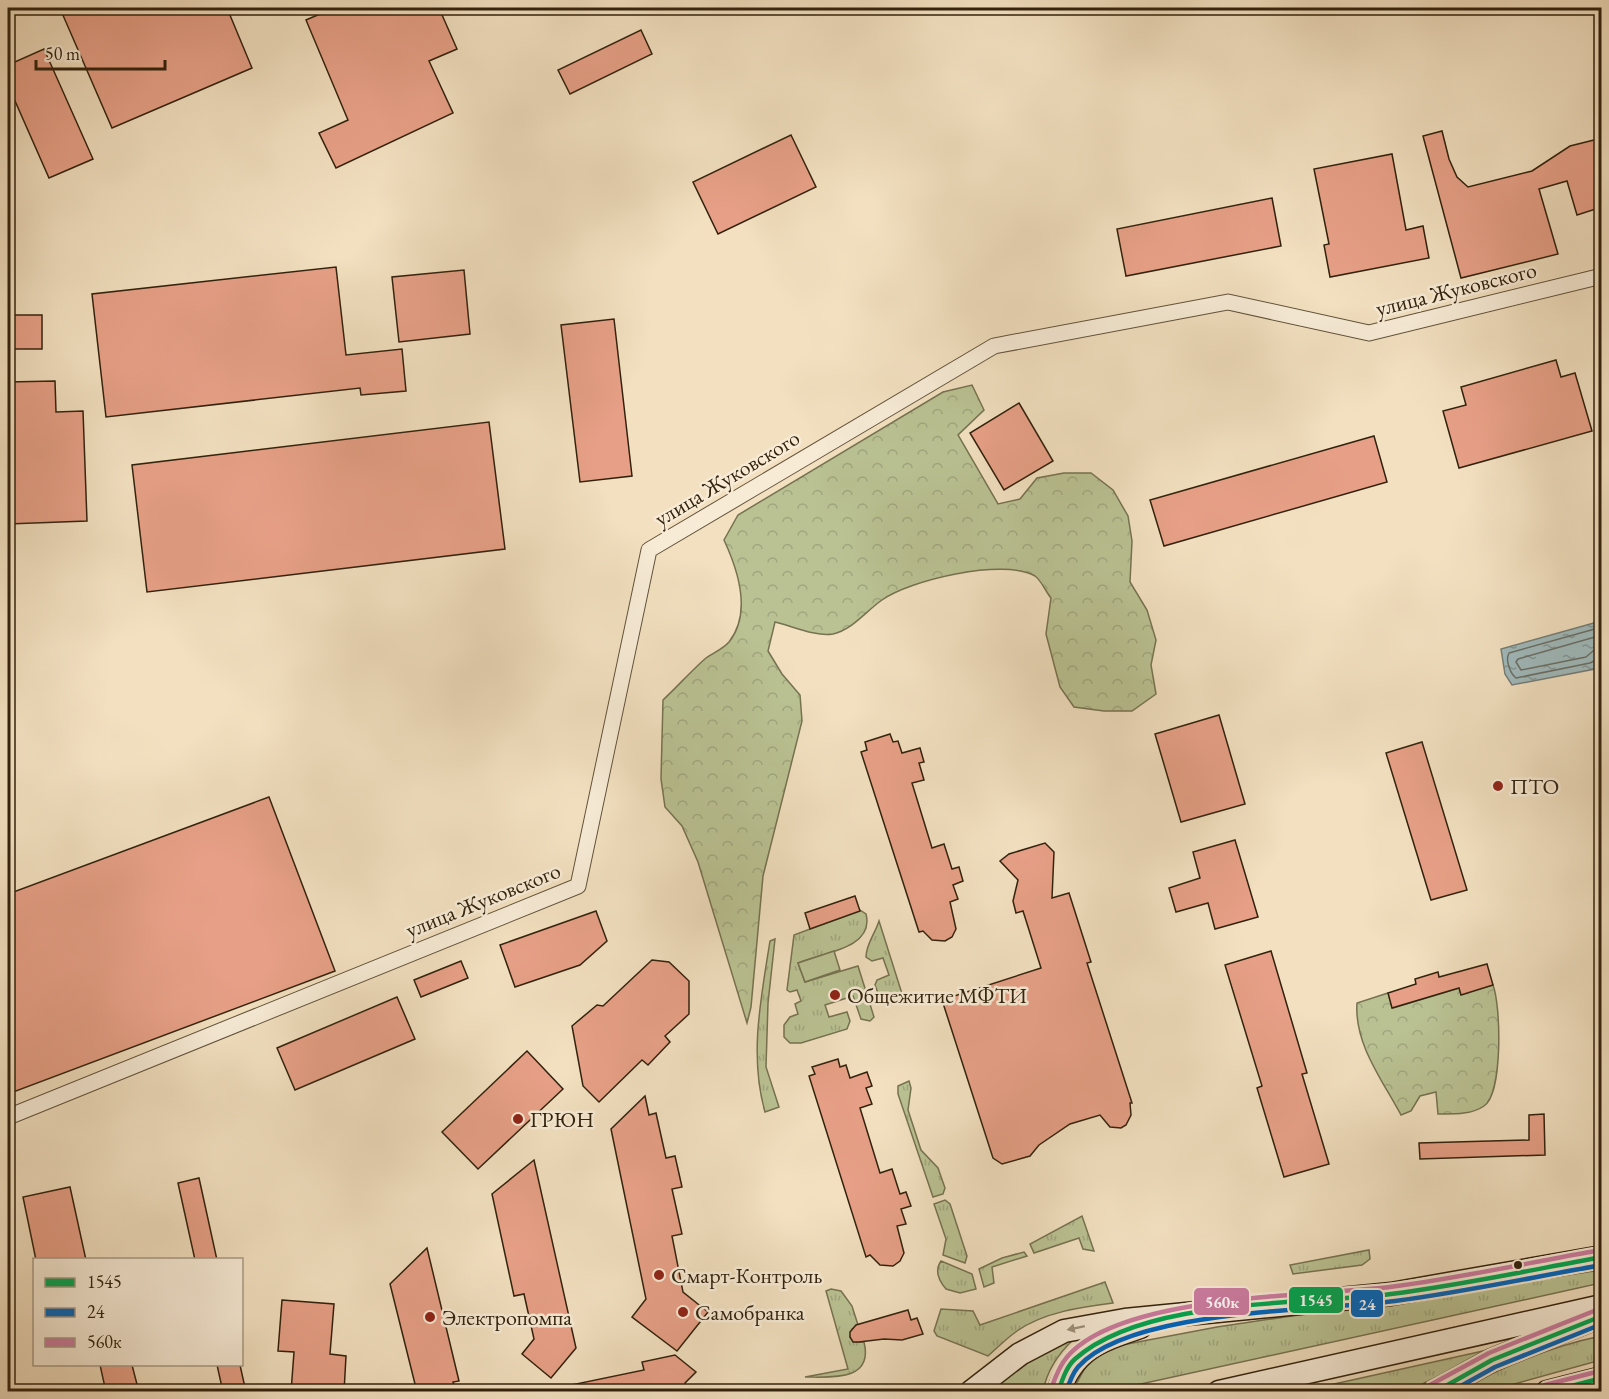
<svg xmlns="http://www.w3.org/2000/svg" width="1609" height="1399" font-family="'EB Garamond',serif">
  <style>
    .grass { fill: url(#grass-tufts); stroke: #767250; stroke-width: 1.5 }
    .forest { fill: url(#forest-crowns); stroke: #767250; stroke-width: 1.5 }
    .garden { fill: #bac293; stroke: #767250; stroke-width: 1.5 }
    .water { fill: url(#water-ripples); stroke: #747d77; stroke-width: 1.5 }
    .lines { fill: none; stroke-linecap: round; stroke-linejoin: round }
    .shore { stroke: #696e65; stroke-width: 1.5 }
    .building { fill: #e7a087; stroke: #32220d; stroke-width: 1.5 }
    .minor-casing { stroke: #62523a; stroke-width: 17 }
    .secondary-casing { stroke: #32220d; stroke-width: 25 }
    .minor { stroke: #f7ebd6; stroke-width: 15 }
    .secondary { stroke: #f7ebd6; stroke-width: 22 }
    .bus-1-casing { stroke: #f7ebd6; stroke-width: 9 }
    .bus-2-casing { stroke: #f7ebd6; stroke-width: 9 }
    .bus-3-casing { stroke: #f7ebd6; stroke-width: 9 }
    .bus-1 { stroke: #00a651; stroke-width: 4.5 }
    .bus-2 { stroke: #0065bd; stroke-width: 4.5 }
    .bus-3 { stroke: #cc7ca1; stroke-width: 4.5 }
    .oneway { fill: #9e917c }
    .poi-dot { fill: #8f2418; stroke: #f7ebd6; stroke-width: 2 }
    .bus-dot { fill: #32220d; stroke: #f7ebd6; stroke-width: 2 }
    .labels { text-anchor: middle; dominant-baseline: central; stroke-width: 5; stroke-linejoin: round; paint-order: stroke }
    .street-label { font-size: 22px; fill: #32220d; stroke: #f7ebd6 }
    .poi-label { font-size: 22px; fill: #32220d; stroke: #f7ebd6; text-anchor: start }
    .line-badge { stroke: #f7ebd6; stroke-width: 2 }
    .badge-label { font-size: 16px; text-anchor: middle; font-weight: bold; fill: #fff }
  </style>
  <defs>
    <pattern id="grass-tufts" width="24" height="20" patternUnits="userSpaceOnUse" patternTransform="scale(1.5)"><rect width="24" height="20" fill="#bac293"/><path d="M3 7l-1-3M5 7V3M7 7l1-3M15 17l-1-3M17 17v-4M19 17l1-3" fill="none" stroke="#a0a67e"/></pattern>
    <pattern id="forest-crowns" width="20" height="18" patternUnits="userSpaceOnUse" patternTransform="scale(1.5)"><rect width="20" height="18" fill="#bac293"/><path d="M2 6a3 3 0 1 1 6 0M12 15a3 3 0 1 1 6 0" fill="none" stroke="#a0a67e"/></pattern>
    <pattern id="water-ripples" width="26" height="14" patternUnits="userSpaceOnUse" patternTransform="scale(1.5)"><rect width="26" height="14" fill="#a0babd"/><path d="M2 4q2-2 4 0t4 0M15 11q2-2 4 0t4 0" fill="none" stroke="#839798"/></pattern>
  </defs>
  <rect width="100%" height="100%" fill="#f2e0c0"/>
  <filter id="stains"><feTurbulence type="fractalNoise" baseFrequency=".00333" numOctaves="4"/><feColorMatrix values="0 0 0 0 .2 0 0 0 0 .09 0 0 0 0 .02 0 0 0 .5 -.17"/></filter>
  <radialGradient id="worn" r=".72"><stop offset=".6" stop-color="#630" stop-opacity="0"/><stop offset="1" stop-color="#630" stop-opacity=".3"/></radialGradient>
  <!-- grass -->
  <g class="grass">
    <path d="M860 910 866 914C875 949 821 953 798 963L805 982 858 966 874 1017 870 1021 861 1019 853 996 825 1005 829 1017 847 1012 850 1021 847 1029 801 1043H790L784 1037V1025L790 1017 798 1014 795 1004 801 1001 797 990 790 992 787 990 794 935Z"/>
    <path d="M879 921 904 1000 888 1005 881 1001 875 985 877 980 889 975 883 958 872 961 866 957C866 944 875 934 879 921Z"/>
    <path d="M775 939 768 1003 766 1067 779 1107 765 1112C749 1056 761 998 770 941Z"/>
    <path d="M909 1081 911 1088 908 1110 921 1150 938 1168 945 1188 943 1194 933 1197 898 1094V1086Z"/>
    <path d="M945 1200 950 1204 967 1256 965 1263 943 1255 946 1239 934 1204Z"/>
    <path d="M1082 1216 1094 1251 1083 1249 1079 1238 1034 1253 1030 1244Z"/>
    <path d="M1369 1250 1370 1259 1362 1265 1293 1274 1290 1265Z"/>
    <path d="M1024 1252 1027 1256 992 1267 994 1283 984 1287 979 1269 1002 1258Z"/>
    <path d="M941 1261 972 1274 976 1289 960 1293 946 1289C939 1281 934 1271 941 1261Z"/>
    <path d="M1601 1270V1283L1109 1391 1072 1392 1087 1364 1103 1353 1122 1345 1217 1327Z"/>
    <path d="M1105 1282 1113 1303C1082 1307 1044 1312 1017 1331 1007 1338 997 1348 988 1356L937 1336 934 1331 941 1309 973 1311 980 1325Z"/>
    <path d="M831 1289 841 1291 852 1306 858 1325 852 1329 850 1337 854 1342H864C874 1382 830 1377 805 1377L848 1369 826 1291Z"/>
    <path d="M1601 1336V1360L1489 1391 1455 1392C1503 1367 1548 1347 1601 1336Z"/>
    <path d="M1073 1340C1058 1354 1047 1371 1043 1391L986 1392 1045 1347Z"/>
    <path d="M1483 1351 1482 1355 1408 1391 1298 1392Z"/>
  </g>
  <!-- forest -->
  <g class="forest">
    <path d="M972 385 984 410 958 435 998 504 1020 499 1037 478 1064 473H1091L1113 490 1128 516 1132 541 1130 582 1147 610 1156 640 1151 665 1156 694 1132 711H1104L1074 707 1060 687 1046 634 1051 598C1046 592 1041 580 1035 576 1003 558 910 580 882 600 866 611 852 630 833 634 816 637 792 626 775 622L768 651 782 674 800 695 802 721 763 876 751 1007 747 1023 698 862 682 826 665 807 661 779 663 700C678 686 691 671 706 658 713 653 723 649 729 642 752 613 738 570 724 540L738 515 943 392Z"/>
    <path d="M1493 985C1501 1006 1503 1093 1484 1106 1471 1115 1453 1114 1438 1114L1436 1092 1420 1096 1411 1111 1401 1115C1383 1081 1354 1044 1357 1003L1388 993 1393 1008 1459 988 1461 994Z"/>
  </g>
  <!-- garden -->
  <path class="garden" d="M834 951 840 970 805 982 798 963Z"/>
  <!-- water -->
  <path class="water" d="M1601 621V660L1595 669 1512 685 1505 674 1501 649Z"/>
  <g class="lines">
    <!-- shore -->
    <g class="shore">
      <path d="M1602 627 1509 653C1505 660 1510 673 1516 678L1590 663 1602 657"/>
      <path d="M1602 635 1518 659 1516 662 1521 670 1586 657 1593 651 1602 649"/>
    </g>
  </g>
  <!-- building -->
  <g class="building">
    <path d="M74 8H227L252 68 112 128 62 13Z"/>
    <path d="M334 8H439L457 49 429 61 453 113 336 168 319 133 348 120 306 20Z"/>
    <path d="M641 30 652 54 570 94 558 70Z"/>
    <path d="M44 49 93 159 49 178 8 85V65Z"/>
    <path d="M1442 131 1449 159 1457 177 1468 187 1532 171 1570 146 1602 138V207L1577 215 1567 181 1539 189 1558 254 1461 278 1423 136Z"/>
    <path d="M791 135 816 187 718 234 693 182Z"/>
    <path d="M1392 154 1406 230 1423 226 1429 258 1330 277 1324 245 1329 244 1314 169Z"/>
    <path d="M1272 198 1281 246 1126 276 1117 229Z"/>
    <path d="M336 267 346 355 402 349 406 391 361 395 360 388 106 417 92 294Z"/>
    <path d="M464 270 470 334 399 342 392 277Z"/>
    <rect x="8" y="315" width="34" height="34"/>
    <path d="M614 319 632 476 580 482 561 325Z"/>
    <path d="M1556 360 1561 377 1575 373 1592 431 1459 468 1443 411 1466 405 1461 387Z"/>
    <path d="M55 381 56 412 83 411 87 521 8 524V382Z"/>
    <path d="M1019 403 1053 461 1004 490 970 433Z"/>
    <path d="M489 422 505 549 147 592 132 465Z"/>
    <path d="M1374 436 1387 482 1164 546 1150 500Z"/>
    <path d="M1219 715 1245 804 1181 822 1155 734Z"/>
    <path d="M890 734 893 742 898 741 902 753 920 748 924 762 919 763 924 780 912 783 932 848 944 844 952 869 959 867 963 881 953 885 958 899 950 902 956 929 952 937 945 941 932 940 923 931 919 932 861 752 867 750 865 742Z"/>
    <path d="M1422 742 1467 890 1431 900 1386 753Z"/>
    <path d="M269 797 335 971 8 1094V894Z"/>
    <path d="M1235 840 1258 917 1215 929 1208 903 1176 912 1169 888 1200 878 1193 852Z"/>
    <path d="M1045 843 1054 852 1052 898 1069 893 1091 962 1087 963 1132 1103H1130L1131 1115 1126 1125 1121 1128 1110 1127 1100 1115 1070 1124 1039 1145 1030 1156 1002 1164 993 1158 942 1000 1041 968 1023 911 1016 913 1013 901 1018 880 1000 861 1009 854Z"/>
    <path d="M855 896 860 911 810 929 805 913Z"/>
    <path d="M596 911 607 941 580 965 515 987 500 945Z"/>
    <path d="M1271 951 1307 1073 1302 1074 1329 1164 1284 1177 1257 1088 1262 1086 1225 965Z"/>
    <path d="M652 960 669 962 689 981V1014L665 1036 670 1042 648 1065 642 1060 599 1102 583 1086 572 1026 597 1005 603 1006Z"/>
    <path d="M461 961 468 978 421 997 414 980Z"/>
    <path d="M1487 964 1493 985 1461 995 1459 988 1392 1008 1388 993 1416 984 1415 979 1438 972 1439 977Z"/>
    <path d="M397 997 415 1039 295 1090 277 1048Z"/>
    <path d="M527 1051 563 1089 478 1169 442 1132Z"/>
    <path d="M838 1059 840 1067 846 1065 850 1078 867 1072 872 1086 866 1088 872 1104 860 1108 880 1173 892 1169 900 1194 906 1192 911 1206 901 1209 906 1224 897 1226 904 1253 900 1261 893 1266 880 1265 870 1255 866 1257 809 1076 815 1074 812 1067Z"/>
    <path d="M645 1096 649 1115 656 1113 666 1158 675 1156 682 1187 672 1189 682 1234 672 1236 683 1292 708 1312 677 1351 632 1317 646 1299 611 1129Z"/>
    <path d="M1544 1114 1545 1155 1420 1159 1419 1143 1529 1140V1115Z"/>
    <path d="M534 1160 576 1348 551 1378 522 1354 534 1339 524 1294 514 1296 492 1194Z"/>
    <path d="M199 1178 217 1260H195L178 1183Z"/>
    <path d="M70 1187 86 1260H36L23 1197Z"/>
    <path d="M427 1248 459 1381 453 1382 456 1392H417L390 1284Z"/>
    <path d="M282 1300 334 1304 330 1354 346 1356 344 1392H291L294 1352 278 1351Z"/>
    <path d="M908 1310 911 1320 917 1318 923 1334 902 1340 884 1339 859 1342H853L850 1337V1332L856 1325Z"/>
    <path d="M675 1355 696 1372 685 1383 687 1392H571V1385L644 1370 642 1362Z"/>
    <path d="M100 1365H132L139 1392H106Z"/>
    <path d="M217 1365H240L246 1392H223Z"/>
  </g>
  <g class="lines">
    <defs>
      <path id="minor" d="M8 1117 578 886 649 550 994 346 1228 302 1369 333 1602 276"/>
      <g id="secondary">
        <path d="M971 1392 1020 1354 1064 1331 1125 1320 1391 1294 1602 1257"/>
        <path d="M1058 1392C1075 1348 1099 1341 1140 1327"/>
        <path d="M1219 1392 1602 1306"/>
        <path d="M1434 1392 1492 1360 1596 1318"/>
        <path d="M1547 1392 1602 1378"/>
      </g>
    </defs>
    <!-- minor casing -->
    <use href="#minor" class="minor-casing"/>
    <!-- secondary casing -->
    <use href="#secondary" class="secondary-casing"/>
    <!-- minor -->
    <use href="#minor" class="minor"/>
    <!-- secondary -->
    <use href="#secondary" class="secondary"/>
    <defs>
      <g id="bus-1">
        <path d="M1058 1392C1062 1381 1066 1367 1075 1359 1144 1298 1302 1305 1391 1294 1462 1285 1531 1270 1602 1257"/>
        <path d="M1435 1392 1492 1360 1602 1316"/>
        <path d="M1549 1392 1602 1378"/>
      </g>
      <g id="bus-2">
        <path d="M1066 1392C1069 1383 1072 1374 1078 1367 1130 1309 1318 1311 1395 1301 1464 1292 1533 1277 1602 1265"/>
        <path d="M1450 1392 1495 1367 1602 1324"/>
      </g>
      <g id="bus-3">
        <path d="M1430 1385 1489 1353 1599 1309"/>
        <path d="M1545 1385 1600 1371"/>
        <path d="M1051 1389C1055 1378 1059 1366 1067 1357 1120 1295 1311 1296 1390 1287 1461 1278 1531 1262 1601 1250"/>
      </g>
    </defs>
    <!-- bus-1 casing -->
    <use href="#bus-1" class="bus-1-casing"/>
    <!-- bus-2 casing -->
    <use href="#bus-2" class="bus-2-casing"/>
    <!-- bus-3 casing -->
    <use href="#bus-3" class="bus-3-casing"/>
    <!-- bus-1 -->
    <use href="#bus-1" class="bus-1"/>
    <!-- bus-2 -->
    <use href="#bus-2" class="bus-2"/>
    <!-- bus-3 -->
    <use href="#bus-3" class="bus-3"/>
  </g>
  <!-- one-way arrows -->
  <defs><path id="oneway-solid" d="M-6-.8H1V-3.2L6.5 0L1 3.2V.8H-6Z" transform="scale(1.5)"/></defs>
  <use class="oneway" href="#oneway-solid" transform="translate(1076 1328) rotate(168)"/>
  <!-- markers -->
  <g class="poi-dot">
    <circle cx="1498" cy="786" r="6"/>
    <circle cx="835" cy="995" r="6"/>
    <circle cx="518" cy="1119" r="6"/>
    <circle cx="659" cy="1275" r="6"/>
    <circle cx="683" cy="1312" r="6"/>
    <circle cx="430" cy="1317" r="6"/>
  </g>
  <circle class="bus-dot" cx="1518" cy="1265" r="5"/>
  <g class="labels">
    <!-- street labels -->
    <g class="street-label">
      <text transform="translate(1456 289) rotate(-14)">улица Жуковского</text>
      <text transform="translate(727 478) rotate(-31)">улица Жуковского</text>
      <text transform="translate(483 900) rotate(-22)">улица Жуковского</text>
    </g>
    <!-- poi labels -->
    <g class="poi-label">
      <text x="1510" y="786">ПТО</text>
      <text x="847" y="995">Общежитие МФТИ</text>
      <text x="530" y="1119">ГРЮН</text>
      <text x="671" y="1275">Смарт-Контроль</text>
      <text x="695" y="1312">Самобранка</text>
      <text x="442" y="1317">Электропомпа</text>
    </g>
  </g>
  <g class="line-badge">
    <rect x="1288" y="1286" width="56" height="28" rx="6" fill="#00a651"/>
    <rect x="1193" y="1287" width="57" height="29" rx="6" fill="#cc7ca1"/>
    <rect x="1350" y="1289" width="34" height="29" rx="6" fill="#0065bd"/>
  </g>
  <g class="badge-label">
    <text x="1316" y="1306">1545</text>
    <text x="1222" y="1308">560к</text>
    <text x="1367" y="1310">24</text>
  </g>
  <!-- margin -->
  <rect width="1609" height="1399" fill="none" stroke="#f2e0c0" stroke-width="30"/>
  <rect x="9" y="9" width="1591" height="1381" fill="none" stroke="#32220d" stroke-width="3"/>
  <rect x="15" y="15" width="1579" height="1369" fill="none" stroke="#32220d" stroke-width="1.5"/>
  <!-- legend -->
  <rect x="33" y="1258" width="210" height="108" fill="#f7ebd6" stroke="#a89b86" stroke-width="1.5"/>
  <rect x="45" y="1278" width="30" height="9" fill="#00a651" stroke="#a89b86" stroke-width="1.5"/>
  <text x="87" y="1288" font-size="18" fill="#32220d">1545</text>
  <rect x="45" y="1308" width="30" height="9" fill="#0065bd" stroke="#a89b86" stroke-width="1.5"/>
  <text x="87" y="1318" font-size="18" fill="#32220d">24</text>
  <rect x="45" y="1338" width="30" height="9" fill="#cc7ca1" stroke="#a89b86" stroke-width="1.5"/>
  <text x="87" y="1348" font-size="18" fill="#32220d">560к</text>
  <!-- scale -->
  <path d="M36 60v9h129v-9" fill="none" stroke="#32220d" stroke-width="3"/>
  <text x="45" y="60" font-size="18" fill="#32220d" stroke="#f7ebd6" stroke-width="4.5" paint-order="stroke">50 m</text>
  <rect width="100%" height="100%" filter="url(#stains)"/>
  <rect width="100%" height="100%" fill="url(#worn)"/>
</svg>
